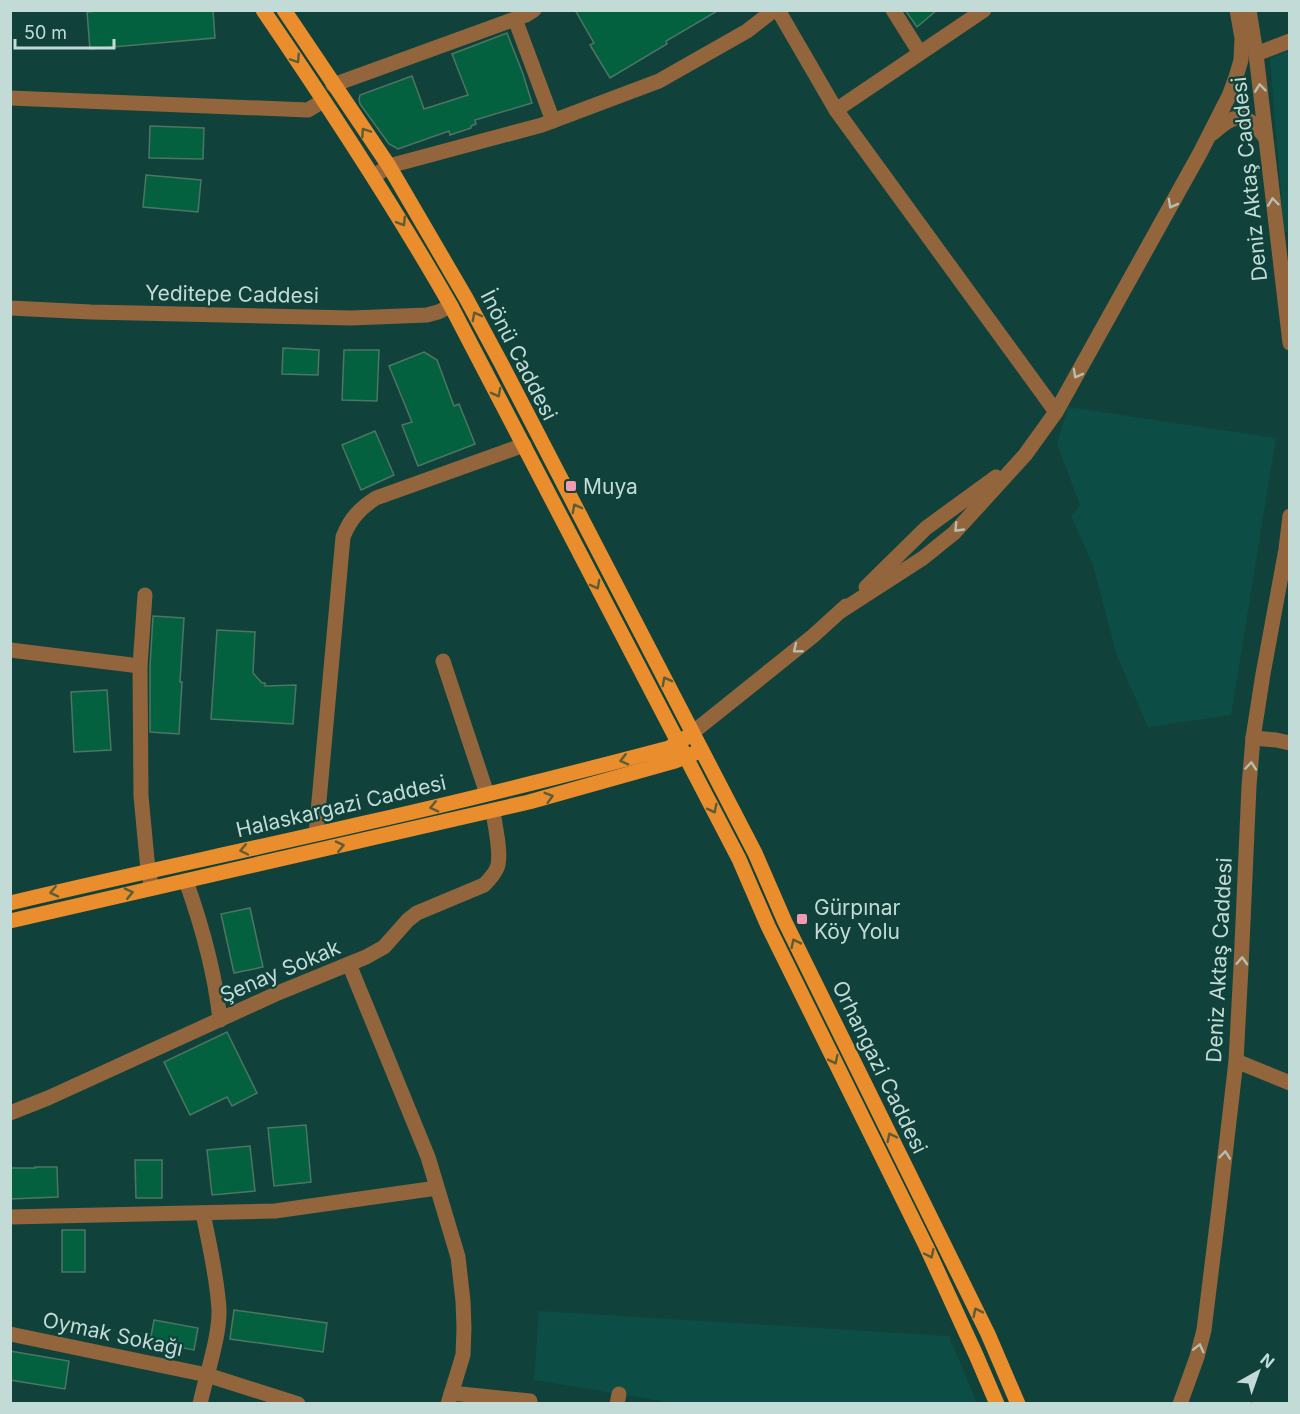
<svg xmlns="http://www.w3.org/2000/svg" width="1300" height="1414" font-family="Inter,sans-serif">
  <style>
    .built { fill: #0c4d45 }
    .building { fill: #046140; stroke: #4e7561; stroke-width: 1.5 }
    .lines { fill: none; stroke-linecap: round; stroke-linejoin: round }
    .minor { stroke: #92653d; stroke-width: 15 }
    .major { stroke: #e98d2d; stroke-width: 15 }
    .oneway { stroke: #5c5c36 }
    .oneway2 { stroke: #b7beb0 }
    .poi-dot { fill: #f19ab2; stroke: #10423b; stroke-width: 2 }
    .labels { text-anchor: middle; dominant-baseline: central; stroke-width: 4.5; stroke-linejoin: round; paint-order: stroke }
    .street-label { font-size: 21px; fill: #c3dbd6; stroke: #10423b }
    .poi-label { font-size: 21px; fill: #c3dbd6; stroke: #10423b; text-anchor: start }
  </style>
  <rect width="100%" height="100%" fill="#10423b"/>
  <!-- built -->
  <g class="built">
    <path d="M1289 51V232H1284L1270 58Z"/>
    <path d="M1068 407 1276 438 1231 715 1148 727 1117 656 1093 565 1071 516 1080 505 1057 444Z"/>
    <path d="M539 1311 949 1336 977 1403H673L534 1380Z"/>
  </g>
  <!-- building -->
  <g class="building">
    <path d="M107 10H213L215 38 90 49 87 12Z"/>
    <path d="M575 10H719L666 41 667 44 610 78 590 45 594 43Z"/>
    <path d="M905 10H937L917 27Z"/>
    <path d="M507 33 523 74 532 103 475 120 476 124 471 126V128L450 135 449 131 398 149 389 144 360 104 359 99 360 95 412 76 424 109 468 95 452 54Z"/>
    <path d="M150 126 204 128 203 159 149 158Z"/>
    <path d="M146 175 201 180 198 212 143 207Z"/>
    <path d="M283 348 319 350 318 375 282 374Z"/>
    <path d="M344 350H379L377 401 342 400Z"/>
    <path d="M424 352 437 360 454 406 459 404 475 444 418 466 402 425 412 422 389 366Z"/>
    <path d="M375 431 394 475 361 490 342 445Z"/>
    <path d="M153 616 184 618 180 682H182L179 734 150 732V666Z"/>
    <path d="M217 630 255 632 253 673 262 683H265V686L296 685 293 724 211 719Z"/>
    <path d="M107 690 111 750 74 752 71 692Z"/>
    <path d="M250 908 263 967 234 973 221 914Z"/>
    <path d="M227 1032 257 1093 232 1106 227 1097 190 1115 164 1062Z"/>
    <path d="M306 1125 311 1182 274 1186 268 1128Z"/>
    <path d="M250 1146 255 1191 212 1195 207 1150Z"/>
    <path d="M135 1160H162V1198H136Z"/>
    <path d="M35 1167H57L58 1197 10 1199V1168H35Z"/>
    <rect x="62" y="1230" width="23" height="42"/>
    <path d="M234 1310 327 1323 323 1352 230 1339Z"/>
    <path d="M154 1320 198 1328 194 1350 150 1342Z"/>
    <path d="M10 1351 69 1361 65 1389 10 1380Z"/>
  </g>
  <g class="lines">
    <!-- minor -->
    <g class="minor">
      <path d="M778 10 836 110 1056 412"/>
      <path d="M893 10 920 53"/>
      <path d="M1249 10 1256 54 1290 343"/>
      <path d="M515 19 553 121"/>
      <path d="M1256 54 1290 41"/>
      <path d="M333 85 526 15 534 10"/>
      <path d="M10 98 308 110 323 101"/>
      <path d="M836 110 984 10"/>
      <path d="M1213 133C1237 111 1246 113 1265 137"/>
      <path d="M374 176 389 166 542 125 659 81 747 31 774 10"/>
      <path d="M10 308 91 312 351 318 427 315 438 312 451 306"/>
      <path d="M866 587 926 528 996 477"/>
      <path d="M145 595 140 666 141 796 148 870 152 888"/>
      <path d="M841 611 923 558 954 533 1025 455 1056 412 1200 153 1229 96 1236 77 1241 60 1242 38 1237 10"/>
      <path d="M10 650 140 666"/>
      <path d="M443 661 487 794"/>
      <path d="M692 733 813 636 846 606"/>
      <path d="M1253 738 1276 740 1290 743"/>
      <path d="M316 834 343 537C350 519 360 508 376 498L524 445"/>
      <path d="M186 881C202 926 215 972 220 1020"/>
      <path d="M349 964 428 1157 458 1257 463 1301 464 1328 463 1355 448 1404"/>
      <path d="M1236 1061 1290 1083"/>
      <path d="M10 1113 48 1098 278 993 366 957 384 947 408 920 417 913 484 885C489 880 496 873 498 865 501 850 495 827 493 811"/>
      <path d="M10 1217 275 1211 437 1188"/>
      <path d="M10 1334 207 1375 298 1404"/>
      <path d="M451 1393 530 1401"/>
      <path d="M200 1404C206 1376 220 1336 219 1309 217 1276 209 1244 203 1213"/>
      <path d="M617 1404 619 1394"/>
      <path d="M1180 1404 1197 1357 1204 1330 1219 1208 1236 1061 1241 967 1249 786 1253 738 1263 674 1286 549 1290 516"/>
    </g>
    <!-- major -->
    <g class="major">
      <path d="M263 10C329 107 393 204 451 306L739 859 768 926 926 1246 976 1355 997 1404"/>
      <path d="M284 10 389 166 466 298 501 363 755 853 785 922 988 1334 1018 1404"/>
      <path d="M10 903C127 875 244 851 360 824 464 801 566 775 669 748L687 737"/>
      <path d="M10 921 529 802 675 761 695 753"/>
    </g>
  </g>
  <!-- one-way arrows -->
  <defs><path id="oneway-chevron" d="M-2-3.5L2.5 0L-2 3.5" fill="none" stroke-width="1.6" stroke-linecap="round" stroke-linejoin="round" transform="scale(1.5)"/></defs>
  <g class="oneway">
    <use href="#oneway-chevron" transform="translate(296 59) rotate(57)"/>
    <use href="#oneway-chevron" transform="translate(365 132) rotate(-124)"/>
    <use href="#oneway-chevron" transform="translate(402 222) rotate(58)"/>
    <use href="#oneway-chevron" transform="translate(476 316) rotate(-118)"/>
    <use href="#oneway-chevron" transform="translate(497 393) rotate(62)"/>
    <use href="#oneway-chevron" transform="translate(576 508) rotate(-118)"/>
    <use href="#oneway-chevron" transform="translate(596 585) rotate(62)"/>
    <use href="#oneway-chevron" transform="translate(666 681) rotate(-118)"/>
    <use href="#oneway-chevron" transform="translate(624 760) rotate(166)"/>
    <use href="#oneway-chevron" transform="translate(549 797) rotate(-16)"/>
    <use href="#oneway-chevron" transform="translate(434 807) rotate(167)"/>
    <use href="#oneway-chevron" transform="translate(713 809) rotate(63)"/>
    <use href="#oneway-chevron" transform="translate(340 846) rotate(-13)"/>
    <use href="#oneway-chevron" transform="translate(244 850) rotate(168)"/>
    <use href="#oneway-chevron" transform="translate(54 892) rotate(167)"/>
    <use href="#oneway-chevron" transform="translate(129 893) rotate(-13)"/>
    <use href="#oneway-chevron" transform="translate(795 943) rotate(-116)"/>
    <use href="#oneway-chevron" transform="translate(834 1060) rotate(64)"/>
    <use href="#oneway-chevron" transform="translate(891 1137) rotate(-116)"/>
    <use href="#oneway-chevron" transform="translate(930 1254) rotate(65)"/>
    <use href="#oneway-chevron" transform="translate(977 1312) rotate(-116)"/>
  </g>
  <g class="oneway2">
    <use href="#oneway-chevron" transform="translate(1260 88) rotate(-96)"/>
    <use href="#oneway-chevron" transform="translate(1273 202) rotate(-97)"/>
    <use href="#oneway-chevron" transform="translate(1172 204) rotate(119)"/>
    <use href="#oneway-chevron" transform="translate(1077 374) rotate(119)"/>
    <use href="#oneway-chevron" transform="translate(958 528) rotate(134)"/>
    <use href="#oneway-chevron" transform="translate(797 649) rotate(141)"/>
    <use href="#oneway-chevron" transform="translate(1251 766) rotate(-85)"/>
    <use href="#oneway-chevron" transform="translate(1242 961) rotate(-87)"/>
    <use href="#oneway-chevron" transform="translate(1225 1155) rotate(-84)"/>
    <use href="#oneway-chevron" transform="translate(1199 1348) rotate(-76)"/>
  </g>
  <!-- markers -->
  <g class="poi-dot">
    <rect x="565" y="480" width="12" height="12" rx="3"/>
    <rect x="796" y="913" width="12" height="12" rx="3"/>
  </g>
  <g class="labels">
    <!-- street labels -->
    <g class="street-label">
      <text transform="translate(1249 179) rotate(-96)">Deniz Aktaş Caddesi</text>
      <text transform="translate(232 294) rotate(1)">Yeditepe Caddesi</text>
      <text transform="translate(519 355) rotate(63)">İnönü Caddesi</text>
      <text transform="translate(341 806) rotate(-13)">Halaskargazi Caddesi</text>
      <text transform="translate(1219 960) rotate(-87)">Deniz Aktaş Caddesi</text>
      <text transform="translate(280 971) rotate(-23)">Şenay Sokak</text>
      <text transform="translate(880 1067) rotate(64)">Orhangazi Caddesi</text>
      <text transform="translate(113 1334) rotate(12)">Oymak Sokağı</text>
    </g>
    <!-- poi labels -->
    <g class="poi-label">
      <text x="583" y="486">Muya</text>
      <text x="814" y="907">Gürpınar<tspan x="814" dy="24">Köy Yolu</tspan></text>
    </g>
  </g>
  <!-- border -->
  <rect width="1300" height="1414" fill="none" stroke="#c3dbd6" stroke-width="24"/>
  <!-- north arrow -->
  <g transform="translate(1258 1372) rotate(40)" stroke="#10423b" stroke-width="4.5" paint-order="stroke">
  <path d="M0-4.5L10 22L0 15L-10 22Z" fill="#c3dbd6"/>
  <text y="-9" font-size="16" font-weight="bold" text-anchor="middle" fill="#c3dbd6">N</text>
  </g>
  <!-- scale -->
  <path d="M15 39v9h99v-9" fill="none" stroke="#c3dbd6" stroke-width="3"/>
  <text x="24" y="39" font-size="18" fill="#c3dbd6" stroke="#10423b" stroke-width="4.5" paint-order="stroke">50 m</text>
</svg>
